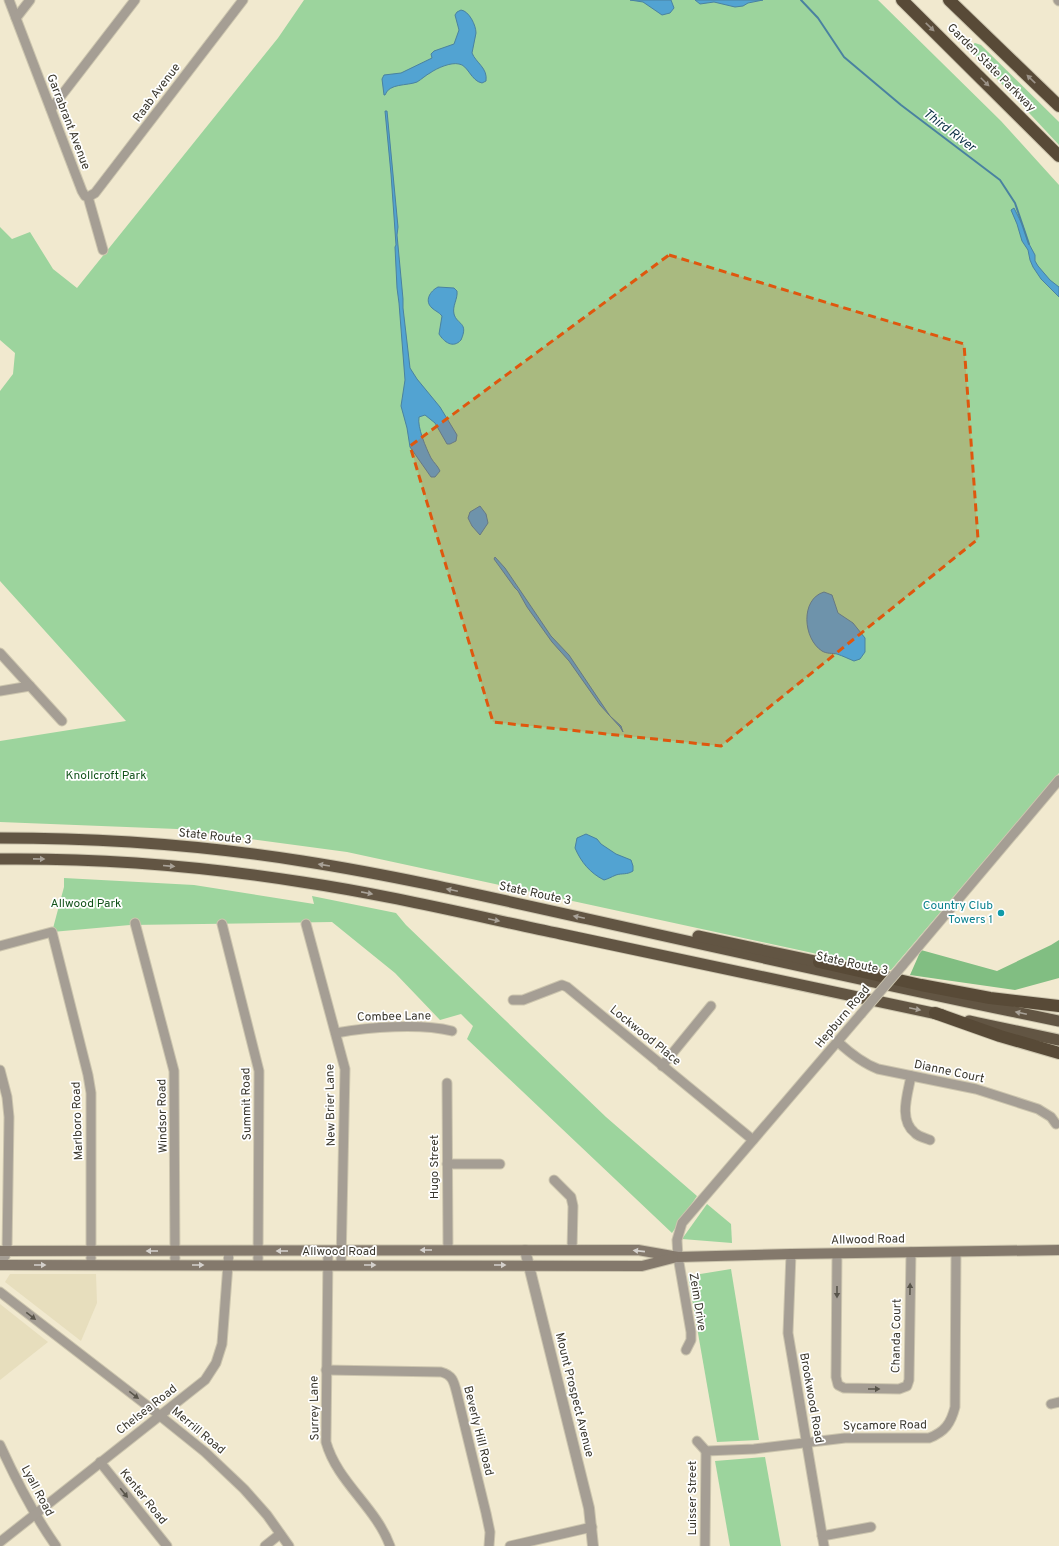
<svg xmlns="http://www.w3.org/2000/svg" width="1059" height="1546" font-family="Overpass,sans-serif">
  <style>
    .built { fill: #e7debd }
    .green { fill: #9cd49d }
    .forest { fill: #81be82 }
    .water { fill: #52a3d2; stroke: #4a82a0 }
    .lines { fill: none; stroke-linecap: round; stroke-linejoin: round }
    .stream { stroke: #4a82a0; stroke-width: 2 }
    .minor-casing { stroke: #ccc5ae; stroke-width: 11 }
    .tertiary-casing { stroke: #ccc5ae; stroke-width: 12 }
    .secondary-casing { stroke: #ccc5ae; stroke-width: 12 }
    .trunk-casing { stroke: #ccc5ae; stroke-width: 13 }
    .motorway-casing { stroke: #ccc5ae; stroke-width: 14 }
    .minor { stroke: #a59e94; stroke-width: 9 }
    .tertiary { stroke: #a59e94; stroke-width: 10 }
    .secondary { stroke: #84796c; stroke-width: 10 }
    .trunk { stroke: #625543; stroke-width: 11 }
    .motorway { stroke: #584a37; stroke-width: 12 }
    .minor-bridge-casing { stroke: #ccc5ae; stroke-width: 11; stroke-linecap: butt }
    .minor-bridge { stroke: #a59e94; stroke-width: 9 }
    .oneway { fill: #9b9287 }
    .oneway2 { fill: #a9a298 }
    .oneway3 { fill: #d4d0cc }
    .oneway4 { fill: #59554b }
    .marked { fill: #df570e; fill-opacity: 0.2; stroke: #df570e; stroke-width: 3; stroke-dasharray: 8 5; stroke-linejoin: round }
    .culture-dot { fill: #0f9aa8; stroke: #fff; stroke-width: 1.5 }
    .labels { text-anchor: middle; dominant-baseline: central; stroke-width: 3.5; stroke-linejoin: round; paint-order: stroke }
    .street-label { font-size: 12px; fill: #39362c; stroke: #fff }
    .park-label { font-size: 12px; fill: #12521a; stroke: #fff }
    .culture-label { font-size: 12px; fill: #0d838f; stroke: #fff; text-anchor: end }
    .water-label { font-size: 13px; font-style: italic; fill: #0c3145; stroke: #fff }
  </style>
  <rect width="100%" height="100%" fill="#f1e9cf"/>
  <!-- built -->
  <g class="built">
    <path d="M10 1274H96L97 1303 81 1341 5 1282Z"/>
    <path d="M0 1304 48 1342 0 1380Z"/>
  </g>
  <!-- green -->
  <g class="green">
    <path d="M304 0H878L1001 121 1059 185V773L891 970 347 852 177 829 0 822V741L126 721 0 581V391L13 374 15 353 0 340V227L12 239 30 232 53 269 77 288 278 38Z"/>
    <path d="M975 43 981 45 1059 122V145L973 53 971 45Z"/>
    <path d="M64 878 194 885 314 904 312 896 396 913 406 925 606 1117 697 1196 672 1233 467 1039 473 1026 461 1014 440 1020 395 973 332 922 130 925 52 932 64 887Z"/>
    <path d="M707 1204 731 1224 732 1243 682 1239Z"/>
    <path d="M731 1269 759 1440 717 1442 688 1276Z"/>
    <path d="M765 1457 781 1546H730L715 1461Z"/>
  </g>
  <!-- forest -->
  <path class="forest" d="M1059 940V978L1015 990 910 975 921 950 997 971 1051 945Z"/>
  <!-- water -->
  <g class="water">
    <path d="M630 0H671L674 8 670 13 662 15 643 2Z"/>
    <path d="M695 0H763L748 3 743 6 735 7 714 2 700 4Z"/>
    <path d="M461 10C469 11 476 25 476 33 475 40 473 46 472 53 476 63 488 68 486 81L482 83C471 81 468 65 459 64 451 62 437 68 430 73 426 75 422 79 417 82 407 86 389 83 385 95H384L382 79 384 75 401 73 432 58 431 54 434 51 454 44 459 30 455 15 457 12Z"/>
    <path d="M385 111H387L398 227 397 235 403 299V308L410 368 417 379 440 407 457 435 456 441 450 444H447L435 423 425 415 419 417C417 427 426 448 431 458 434 463 438 466 440 471L435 477H431L410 447 407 428 401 406 405 380 399 303 397 288 395 247 396 245 391 174Z"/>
    <path d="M1014 208 1023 226 1028 242 1035 255V261L1038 266 1050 280 1059 287V297L1041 279 1033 267 1030 260 1028 250 1022 241 1017 224 1011 210Z"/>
    <path d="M438 287 454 288 457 291C458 299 452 306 454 314 457 325 469 322 461 340 453 349 444 342 439 334L442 316C439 312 435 311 432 308 424 301 430 291 438 287Z"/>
    <path d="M480 506 486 514 488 523 480 535 472 526 468 518 470 512Z"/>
    <path d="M495 557 505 568 551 636 569 655 610 716 621 726 623 732 620 727 600 705 569 661 552 642 527 607 518 591 515 588 494 559Z"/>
    <path d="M824 592 832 595 838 613 853 623 865 638V652L860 659 854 661C849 659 843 656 837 654 832 653 827 654 822 651 803 639 800 599 824 592Z"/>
    <path d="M586 834 597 839 601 844 616 854 631 860 633 866V871C627 875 622 873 616 875 611 877 608 879 604 880 590 873 581 862 575 848L577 838Z"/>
  </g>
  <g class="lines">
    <!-- stream -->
    <path class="stream" d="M801 0 818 18 844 57 901 105 1000 180 1015 203 1029 244"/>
    <defs>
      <g id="minor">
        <path d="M9 0 82 191 85 196 88 197 103 250"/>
        <path d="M1058 0 1059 1"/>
        <path d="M16 18 30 0"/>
        <path d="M51 109 135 0"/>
        <path d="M88 197 95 193 243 0"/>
        <path d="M0 653 62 721"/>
        <path d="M0 691 30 686"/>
        <path d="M135 923 174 1071 175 1265"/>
        <path d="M222 924 259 1071 258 1265"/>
        <path d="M306 924 345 1069 341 1265"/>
        <path d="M0 946 52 932 88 1075 91 1093V1265"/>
        <path d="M902 966 1059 780"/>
        <path d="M513 1000H523L562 985 567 987 753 1140"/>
        <path d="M336 1033C369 1027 420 1023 452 1031"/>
        <path d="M838 1042C850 1053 862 1063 878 1069L976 1089 1038 1109 1051 1117 1056 1124"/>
        <path d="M662 1066 711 1006"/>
        <path d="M0 1070 7 1097 9 1117 7 1251"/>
        <path d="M911 1076C908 1093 898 1120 915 1133 919 1137 925 1138 930 1140"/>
        <path d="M447 1083 448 1250"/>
        <path d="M447 1164H500"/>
        <path d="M554 1180 571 1197 573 1206 572 1250"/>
        <path d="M328 1251 326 1442C337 1482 376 1507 390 1546"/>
        <path d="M837 1253 836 1377 838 1385 844 1388 899 1389 907 1386 909 1380 911 1252"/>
        <path d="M791 1254 788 1333 824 1546"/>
        <path d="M0 1292 149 1407 205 1452 244 1489 267 1515 289 1546"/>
        <path d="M686 1350 691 1340V1332L678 1257 677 1240 682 1223 861 1014"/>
        <path d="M326 1370 441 1372C453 1375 454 1382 457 1394L486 1513 490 1532 489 1546"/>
        <path d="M1051 1404 1059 1402"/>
        <path d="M697 1441 706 1451 754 1449 845 1438H929C945 1432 951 1423 955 1407L956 1252"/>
        <path d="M0 1445C16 1480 34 1515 56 1546"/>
        <path d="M100 1462 167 1546"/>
        <path d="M822 1536 871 1527"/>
        <path d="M0 1542 205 1380 216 1363 222 1344 229 1251"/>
        <path d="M265 1546 280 1534"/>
        <path d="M510 1546 592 1527"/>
        <path d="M705 1546 706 1451"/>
      </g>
      <g id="tertiary">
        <path d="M525 1250 589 1508 593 1546"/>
        <path d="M0 1265 7 1251"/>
      </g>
      <g id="secondary">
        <path d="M0 1251 638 1250 678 1257 791 1254 1059 1250"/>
        <path d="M0 1265 642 1266 673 1258"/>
      </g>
      <g id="trunk">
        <path d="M0 838C101 838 202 845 302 861 398 876 493 898 588 919 745 954 902 989 1059 1021"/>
        <path d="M0 859C101 858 202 866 302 882 389 895 475 916 561 934 688 961 815 988 942 1015"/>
        <path d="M698 936 819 962"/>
        <path d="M969 1021 1059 1040"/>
      </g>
      <g id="motorway">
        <path d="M902 0 1059 156"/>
        <path d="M949 0 1059 106"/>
        <path d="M819 962 921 985 990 998 1059 1006"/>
        <path d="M935 1013 1000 1036 1059 1053"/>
      </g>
    </defs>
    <!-- minor casing -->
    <use href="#minor" class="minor-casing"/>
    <!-- tertiary casing -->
    <use href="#tertiary" class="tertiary-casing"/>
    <!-- secondary casing -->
    <use href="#secondary" class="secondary-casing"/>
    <!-- trunk casing -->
    <use href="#trunk" class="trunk-casing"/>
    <!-- motorway casing -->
    <use href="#motorway" class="motorway-casing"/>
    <!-- minor -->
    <use href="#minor" class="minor"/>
    <!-- tertiary -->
    <use href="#tertiary" class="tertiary"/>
    <!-- secondary -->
    <use href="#secondary" class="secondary"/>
    <!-- trunk -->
    <use href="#trunk" class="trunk"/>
    <!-- motorway -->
    <use href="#motorway" class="motorway"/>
    <defs>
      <path id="minor-bridge" d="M861 1014 902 966"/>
    </defs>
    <!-- minor-bridge casing -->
    <use href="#minor-bridge" class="minor-bridge-casing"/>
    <!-- minor-bridge -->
    <use href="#minor-bridge" class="minor-bridge"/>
  </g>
  <!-- one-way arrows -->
  <defs><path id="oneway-solid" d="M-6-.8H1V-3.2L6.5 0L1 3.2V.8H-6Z"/></defs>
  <g class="oneway">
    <use href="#oneway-solid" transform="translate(930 27) rotate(44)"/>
    <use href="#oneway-solid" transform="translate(1031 79) rotate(-136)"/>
    <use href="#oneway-solid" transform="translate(985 82) rotate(45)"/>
  </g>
  <g class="oneway2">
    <use href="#oneway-solid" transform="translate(39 859) rotate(1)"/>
    <use href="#oneway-solid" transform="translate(324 865) rotate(-171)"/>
    <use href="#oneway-solid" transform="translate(169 866) rotate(5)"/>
    <use href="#oneway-solid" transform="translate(452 890) rotate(-168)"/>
    <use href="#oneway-solid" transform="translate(367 893) rotate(11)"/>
    <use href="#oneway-solid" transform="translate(579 917) rotate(-168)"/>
    <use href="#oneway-solid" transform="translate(494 920) rotate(12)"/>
    <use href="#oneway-solid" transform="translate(915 1009) rotate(12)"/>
    <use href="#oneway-solid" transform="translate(1021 1013) rotate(-168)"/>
  </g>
  <g class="oneway3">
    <use href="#oneway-solid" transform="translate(426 1250) rotate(180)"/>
    <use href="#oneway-solid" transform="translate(152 1251) rotate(-180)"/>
    <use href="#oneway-solid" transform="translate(282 1251) rotate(180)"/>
    <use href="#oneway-solid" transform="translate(639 1251) rotate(-174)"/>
    <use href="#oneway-solid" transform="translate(40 1265)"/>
    <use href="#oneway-solid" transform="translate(198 1265)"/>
    <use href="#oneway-solid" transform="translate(370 1265)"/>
    <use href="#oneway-solid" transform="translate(500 1265)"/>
  </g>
  <g class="oneway4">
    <use href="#oneway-solid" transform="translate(910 1289) rotate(-89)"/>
    <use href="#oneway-solid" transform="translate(837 1292) rotate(90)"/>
    <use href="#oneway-solid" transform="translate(31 1316) rotate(38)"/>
    <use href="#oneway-solid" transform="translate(874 1389)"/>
    <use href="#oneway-solid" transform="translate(134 1395) rotate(38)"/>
    <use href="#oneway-solid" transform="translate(124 1493) rotate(51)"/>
  </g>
  <!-- marked area -->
  <path class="marked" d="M669 255 964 344 978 539 721 746 493 722 410 446Z"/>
  <!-- markers -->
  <circle class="culture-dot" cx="1001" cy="913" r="4"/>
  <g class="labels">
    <!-- street labels -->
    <g class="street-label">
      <text transform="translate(991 68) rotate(45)">Garden State Parkway</text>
      <text transform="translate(157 93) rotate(-53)">Raab Avenue</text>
      <text transform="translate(68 122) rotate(69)">Garrabrant Avenue</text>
      <text transform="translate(215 837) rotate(6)">State Route 3</text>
      <text transform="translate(535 894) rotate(12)">State Route 3</text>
      <text transform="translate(852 964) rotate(12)">State Route 3</text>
      <text transform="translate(394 1017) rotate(-1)">Combee Lane</text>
      <text transform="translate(843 1017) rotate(-50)">Hepburn Road</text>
      <text transform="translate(645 1036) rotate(39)">Lockwood Place</text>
      <text transform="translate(949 1072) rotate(12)">Dianne Court</text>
      <text transform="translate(247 1104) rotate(-91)">Summit Road</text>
      <text transform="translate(331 1105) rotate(-91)">New Brier Lane</text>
      <text transform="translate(163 1116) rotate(-91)">Windsor Road</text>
      <text transform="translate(78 1121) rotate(-92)">Marlboro Road</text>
      <text transform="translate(435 1167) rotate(-90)">Hugo Street</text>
      <text transform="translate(868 1240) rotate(-1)">Allwood Road</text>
      <text x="339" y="1252">Allwood Road</text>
      <text transform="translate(697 1302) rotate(81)">Zeim Drive</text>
      <text transform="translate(897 1336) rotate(-89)">Chanda Court</text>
      <text transform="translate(574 1395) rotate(76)">Mount Prospect Avenue</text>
      <text transform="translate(811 1398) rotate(80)">Brookwood Road</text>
      <text transform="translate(315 1408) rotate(-91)">Surrey Lane</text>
      <text transform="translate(147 1410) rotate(-38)">Chelsea Road</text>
      <text transform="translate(885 1426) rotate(-1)">Sycamore Road</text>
      <text transform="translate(198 1431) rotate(40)">Merrill Road</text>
      <text transform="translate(478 1431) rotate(76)">Beverly Hill Road</text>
      <text transform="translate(37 1491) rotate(62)">Lyall Road</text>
      <text transform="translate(143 1497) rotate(51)">Kenter Road</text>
      <text transform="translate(693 1498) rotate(-90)">Luisser Street</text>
    </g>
    <!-- park labels -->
    <g class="park-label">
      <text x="106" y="776">Knollcroft Park</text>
      <text x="86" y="904">Allwood Park</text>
    </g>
    <!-- culture labels -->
    <g class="culture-label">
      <text x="993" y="906">Country Club<tspan x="993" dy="14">Towers 1</tspan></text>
    </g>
    <!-- water labels -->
    <g class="water-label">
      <text transform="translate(949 131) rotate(37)">Third River</text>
    </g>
  </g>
</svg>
